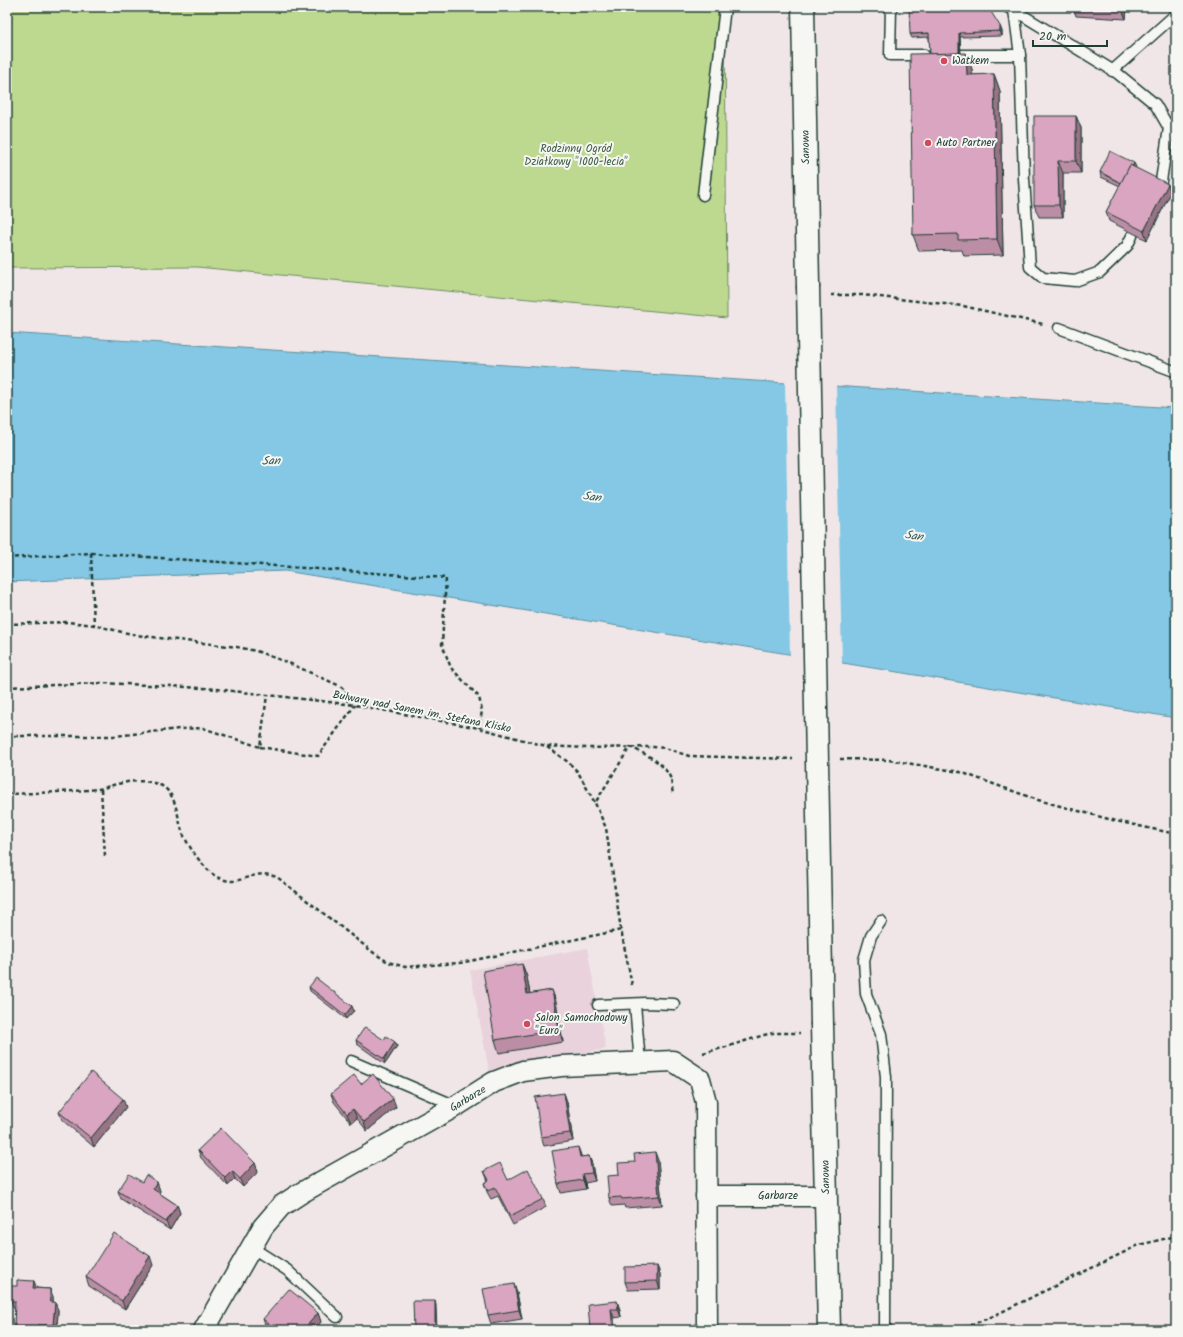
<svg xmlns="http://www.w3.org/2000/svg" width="1183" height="1337" font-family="Kalam,sans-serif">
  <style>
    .built { fill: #e9d2dc }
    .green { fill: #bdd990; stroke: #6e8b62 }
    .water { fill: #84c8e5; stroke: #5c909e }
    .pier { fill: #f0e6e8 }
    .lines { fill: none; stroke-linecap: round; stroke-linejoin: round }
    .service-casing { stroke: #1f3d34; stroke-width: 13 }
    .minor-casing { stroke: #1f3d34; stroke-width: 23 }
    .secondary-casing { stroke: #1f3d34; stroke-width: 25 }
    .path { stroke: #1f3d34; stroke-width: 2.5; stroke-dasharray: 4 3; stroke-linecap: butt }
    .service { stroke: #f6f6f2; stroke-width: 10 }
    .minor { stroke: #f6f6f2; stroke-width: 20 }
    .secondary { stroke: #f6f6f2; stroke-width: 22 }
    .secondary-bridge-casing { stroke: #1f3d34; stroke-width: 25; stroke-linecap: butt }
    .secondary-bridge { stroke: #f6f6f2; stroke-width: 22 }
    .wall { fill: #bb8ea5; stroke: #1f3d34 }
    .shaded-wall { fill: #987486; stroke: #1f3d34 }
    .building { fill: #d9a5c0; stroke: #1f3d34 }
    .poi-dot { fill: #d1495b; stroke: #f6f6f2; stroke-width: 1.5 }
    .labels { text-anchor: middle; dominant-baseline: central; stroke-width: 4; stroke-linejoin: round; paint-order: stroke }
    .poi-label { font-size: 11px; fill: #1f3d34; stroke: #f6f6f2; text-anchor: start }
    .street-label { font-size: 11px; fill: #1f3d34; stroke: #f6f6f2 }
    .park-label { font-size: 11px; fill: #3f5c46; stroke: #f6f6f2 }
    .water-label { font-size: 12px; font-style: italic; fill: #335957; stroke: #f6f6f2 }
  </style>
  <rect width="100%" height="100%" fill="#f0e6e8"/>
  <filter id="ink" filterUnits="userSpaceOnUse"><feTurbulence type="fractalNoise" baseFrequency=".025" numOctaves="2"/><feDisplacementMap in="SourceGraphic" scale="8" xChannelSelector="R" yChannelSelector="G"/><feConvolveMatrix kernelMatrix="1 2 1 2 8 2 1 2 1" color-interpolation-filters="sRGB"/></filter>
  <g filter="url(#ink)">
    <!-- built -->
    <path class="built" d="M587 948 606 1049 489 1071 470 970Z"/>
    <!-- green -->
    <path class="green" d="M7 7H725L727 318 197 267 7 268Z"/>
    <!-- water -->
    <path class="water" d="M7 333 1176 408V718L285 571 7 582Z"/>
    <!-- pier -->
    <path class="pier" d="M785 381 836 385 842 665 790 656Z"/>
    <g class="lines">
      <defs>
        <g id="service">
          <path d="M891 7 890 55H924"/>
          <path d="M1014 10 1117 73 1155 104 1169 128 1161 181"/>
          <path d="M954 55H1020L1014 10 1007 7"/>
          <path d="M1020 55 1024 179 1030 267 1043 278 1075 281 1100 272 1127 246 1132 236"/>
          <path d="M1112 71 1176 14"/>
          <path d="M703 195 725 7"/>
          <path d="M1059 328 1174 371 1176 370"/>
          <path d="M881 921 871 936 864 960 866 994 881 1034 886 1077 885 1330"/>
          <path d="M635 1004 640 1063"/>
          <path d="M598 1005 645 1003 674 1004"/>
          <path d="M351 1061 456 1106"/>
          <path d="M251 1247 287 1270 337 1317"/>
        </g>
        <g id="minor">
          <path d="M706 1196H826"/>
          <path d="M204 1330 263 1227 281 1206 301 1193 456 1106 494 1082 523 1071 561 1066 673 1061 700 1079 706 1102 707 1330"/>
        </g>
        <g id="secondary">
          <path d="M803 7 808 286"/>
          <path d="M822 1025 829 1330"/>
        </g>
      </defs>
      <!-- service casing -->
      <use href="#service" class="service-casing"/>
      <!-- minor casing -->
      <use href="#minor" class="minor-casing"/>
      <!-- secondary casing -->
      <use href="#secondary" class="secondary-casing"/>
      <!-- path -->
      <g class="path">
        <path d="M831 295H862L963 306 1043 324"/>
        <path d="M91 553 94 625"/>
        <path d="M7 558 91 553 446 578 442 644 451 668 479 697 482 711 479 728"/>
        <path d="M7 624 68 622 94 625 122 632 143 636 237 647 256 651 289 663 340 686C347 691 347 696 348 704"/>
        <path d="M7 687 101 683 172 686 216 689 355 705 479 728 546 746 588 748 653 747 665 748 689 756 793 759"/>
        <path d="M7 736H115L179 729 203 728 260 747 267 695"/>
        <path d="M260 747 318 756 355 705"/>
        <path d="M547 747 568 762 578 772 595 803"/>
        <path d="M840 759 889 760 960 772 1038 800 1116 821 1176 834"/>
        <path d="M101 789 105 856"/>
        <path d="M7 794C37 793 68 792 98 789 103 789 108 786 113 785 128 781 146 779 160 785 178 793 177 821 184 836 190 849 206 872 219 878 236 885 241 878 256 875 264 873 270 875 277 877L374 953 388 962 405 967 460 963 621 930"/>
        <path d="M632 985 621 930 606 828 595 803 630 747C645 754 662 761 670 777 672 782 672 789 673 795"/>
        <path d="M703 1053 726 1047 764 1035 773 1033H800"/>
        <path d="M957 1330 989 1318 1139 1245 1176 1236"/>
      </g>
      <!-- service -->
      <use href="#service" class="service"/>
      <!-- minor -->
      <use href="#minor" class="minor"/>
      <!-- secondary -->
      <use href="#secondary" class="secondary"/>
      <defs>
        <path id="secondary-bridge" d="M808 286 822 1025"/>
      </defs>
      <!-- secondary-bridge casing -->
      <use href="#secondary-bridge" class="secondary-bridge-casing"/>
      <!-- secondary-bridge -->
      <use href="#secondary-bridge" class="secondary-bridge"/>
    </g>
    <!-- wall -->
    <g class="wall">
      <path d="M1073 7H1127L1126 19 1076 16Z"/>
      <path d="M1002 31V36L960 37 961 53 972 69V75L994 74 1000 91 1003 255 964 256 962 250 919 251 913 235 930 54 929 37 912 38 910 34Z"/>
      <path d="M1076 116 1081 128V173H1063V217H1039L1034 205Z"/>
      <path d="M1136 167 1135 168 1171 192 1147 240 1109 221 1106 212 1120 186 1101 177 1100 172Z"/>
      <path d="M522 964 527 977 530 994 552 990 556 1002 563 1042 499 1053 495 1040Z"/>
      <path d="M309 987 354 1011 346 1019 310 991Z"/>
      <path d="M356 1040H384L395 1042 397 1046 385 1064 357 1044Z"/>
      <path d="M361 1084 393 1099 396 1107 367 1131 357 1118 351 1123 334 1102 331 1094Z"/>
      <path d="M564 1093 567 1102 573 1141 544 1146 541 1137Z"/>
      <path d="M126 1107 94 1147 62 1120 59 1112Z"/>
      <path d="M578 1147 581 1157 589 1156 592 1164 595 1181 585 1183 586 1189 561 1193 558 1184Z"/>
      <path d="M198 1150 255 1163 258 1172 243 1187 235 1179 228 1186 201 1158Z"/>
      <path d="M658 1160 662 1205 625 1208 624 1205 612 1206 609 1198 619 1175Z"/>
      <path d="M484 1171 508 1180 543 1199 546 1207 513 1225 498 1196 491 1199 487 1192 484 1183 488 1181Z"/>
      <path d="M142 1182H157L160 1191 159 1193 177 1205 180 1213 170 1230 121 1199 118 1191Z"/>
      <path d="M153 1265 125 1309 89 1286 86 1277Z"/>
      <path d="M657 1266 660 1274V1289L628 1290 625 1282Z"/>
      <path d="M34 1281 36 1288 50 1289 53 1297V1302L58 1310 57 1330H15L14 1327 15 1309H14L11 1301 17 1286Z"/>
      <path d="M517 1293 522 1319 491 1324 488 1315Z"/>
      <path d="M617 1301 620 1310 621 1317 614 1318 590 1330Z"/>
      <path d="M318 1313 321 1322 314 1330H269L266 1327 263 1319Z"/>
    </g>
    <!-- shaded-wall -->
    <g class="shaded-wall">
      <path d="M1121 7H1127L1126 19Z"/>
      <path d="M1000 26 1002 31V36L1000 31Z"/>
      <path d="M959 33 960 37 961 70 960 65Z"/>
      <path d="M966 53 972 69 973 91 967 75Z"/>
      <path d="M994 74 1000 91 1003 255 997 239Z"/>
      <path d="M1076 116 1081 128V173L1076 161Z"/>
      <path d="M1058 161 1063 173V217L1059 205Z"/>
      <path d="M1134 163 1136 167 1125 188 1124 184Z"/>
      <path d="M1168 184 1171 192 1147 240 1144 231Z"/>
      <path d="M522 964 527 977 532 1007 527 994Z"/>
      <path d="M552 990 556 1002 563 1042 559 1030Z"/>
      <path d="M352 1006 354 1011 346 1019 345 1015Z"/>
      <path d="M395 1042 397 1046 385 1064 384 1059Z"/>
      <path d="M564 1093 567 1102 573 1141 570 1133Z"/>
      <path d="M123 1099 126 1107 94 1147 91 1138Z"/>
      <path d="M393 1099 396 1107 367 1131 364 1122Z"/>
      <path d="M353 1109 357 1118 351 1123 347 1114Z"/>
      <path d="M578 1147 581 1155 583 1166 580 1157Z"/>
      <path d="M655 1152 658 1160 662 1205 659 1196Z"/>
      <path d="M589 1156 592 1164 595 1181 592 1173Z"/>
      <path d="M255 1163 258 1172 243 1187 240 1179Z"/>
      <path d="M232 1171 235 1179 228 1186 225 1178Z"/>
      <path d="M582 1174 585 1183 586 1189 583 1180Z"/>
      <path d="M157 1182 160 1191 156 1197 153 1189Z"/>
      <path d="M177 1205 180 1213 170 1230 166 1222Z"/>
      <path d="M150 1256 153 1265 125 1309 122 1301Z"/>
      <path d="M657 1266 660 1274V1289L657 1281Z"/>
      <path d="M34 1281 37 1290 33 1288Z"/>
      <path d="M514 1284 517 1293 522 1319 519 1310Z"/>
      <path d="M50 1289 53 1297V1310L50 1302Z"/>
      <path d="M435 1301 436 1305 437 1330H435Z"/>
      <path d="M617 1301 620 1310 621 1317 618 1309Z"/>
      <path d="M55 1302 58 1310 57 1330H55L53 1325Z"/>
      <path d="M611 1309 614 1318 615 1330H613Z"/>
      <path d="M318 1313 321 1322 314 1330H303Z"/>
    </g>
    <!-- building -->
    <g class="building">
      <path d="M909 7H988L1000 26V31L959 33V53L930 54 929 33 910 34Z"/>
      <path d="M966 53 967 75 994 74 997 239 958 240V234L913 235 910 54Z"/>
      <path d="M1034 116H1076V161H1058L1059 205H1034Z"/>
      <path d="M1110 151 1134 163 1133 166 1130 165 1121 183 1100 172Z"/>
      <path d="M1130 165 1168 184 1144 231 1106 212Z"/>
      <path d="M522 964 527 994 552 990 559 1030 495 1040 483 971Z"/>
      <path d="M316 978 352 1006 345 1015 309 987Z"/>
      <path d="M365 1027 384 1040 386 1036 395 1042 384 1059 356 1040Z"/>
      <path d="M91 1072 123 1099 91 1138 59 1112Z"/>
      <path d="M373 1074 393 1099 364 1122 353 1109 347 1114 331 1094 354 1075 361 1084Z"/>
      <path d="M564 1093 570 1133 541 1137 535 1097Z"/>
      <path d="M221 1128 255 1163 240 1179 232 1171 225 1178 198 1150Z"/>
      <path d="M578 1147 580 1157 589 1156 592 1173 582 1174 583 1180 558 1184 552 1151Z"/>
      <path d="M655 1152 659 1196 622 1199 621 1197 609 1198 607 1176 619 1175 618 1163 635 1162 634 1154Z"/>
      <path d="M500 1163 508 1180 528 1169 543 1199 510 1216 495 1187 488 1191 484 1183 489 1180 484 1171Z"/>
      <path d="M129 1174 142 1182 146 1175 157 1182 153 1189 177 1205 166 1222 118 1191Z"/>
      <path d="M114 1233 150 1256 122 1301 86 1277Z"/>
      <path d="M657 1266V1281L625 1282V1267Z"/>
      <path d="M17 1280 34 1281 33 1288 50 1289V1302H55L53 1325H38V1328L14 1327 15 1301H11V1286H17Z"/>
      <path d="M514 1284 519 1310 488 1315 483 1289Z"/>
      <path d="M289 1289 318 1313 303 1330H276L263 1319Z"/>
      <path d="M413 1301H435V1330H414Z"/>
      <path d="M617 1301 618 1309H611L613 1330H590L588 1304Z"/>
    </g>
  </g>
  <!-- markers -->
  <g class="poi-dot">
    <circle cx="944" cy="61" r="4"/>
    <circle cx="928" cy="143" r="4"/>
    <circle cx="527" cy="1024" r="4"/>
  </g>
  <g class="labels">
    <!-- poi labels -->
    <g class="poi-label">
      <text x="952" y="61">Watkem</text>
      <text x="936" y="143">Auto Partner</text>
      <text x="535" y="1018">Salon Samochodowy<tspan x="535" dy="13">"Euro"</tspan></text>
    </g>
    <!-- street labels -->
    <g class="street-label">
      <text transform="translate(806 147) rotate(-91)">Sanowa</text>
      <text transform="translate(422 712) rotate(11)">Bulwary nad Sanem im. Stefana Klisko</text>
      <text transform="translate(468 1099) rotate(-31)">Garbarze</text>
      <text transform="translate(826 1177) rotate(-91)">Sanowa</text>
      <text x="778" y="1196">Garbarze</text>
    </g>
    <!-- park labels -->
    <g class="park-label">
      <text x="576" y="149">Rodzinny Ogród<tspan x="576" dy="13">Działkowy "1000-lecia"</tspan></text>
    </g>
    <!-- water labels -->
    <g class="water-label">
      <text transform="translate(271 461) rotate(-1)">San</text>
      <text transform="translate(592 497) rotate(7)">San</text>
      <text transform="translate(914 536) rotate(7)">San</text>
    </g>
  </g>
  <!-- margin -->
  <rect width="1183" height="1337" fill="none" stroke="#f6f6f2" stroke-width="24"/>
  <rect x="12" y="12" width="1159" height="1313" fill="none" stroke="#1f3d34" stroke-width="1.5" filter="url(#ink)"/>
  <!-- scale -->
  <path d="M1033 40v6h74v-6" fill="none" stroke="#1f3d34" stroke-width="2"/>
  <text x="1039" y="40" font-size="12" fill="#1f3d34" stroke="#f6f6f2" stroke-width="3" paint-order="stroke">20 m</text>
</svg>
